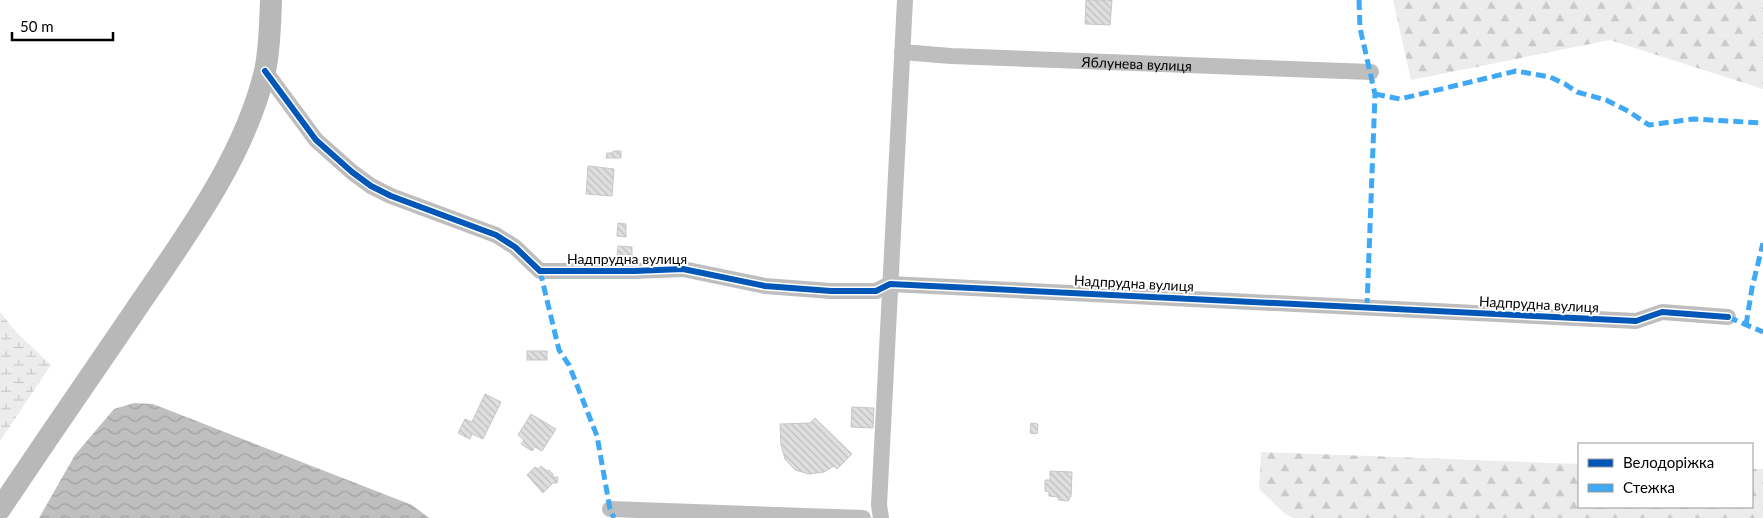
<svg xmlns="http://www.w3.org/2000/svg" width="1763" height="518" font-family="Lato,sans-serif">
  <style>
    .forest { fill: url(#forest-firs) }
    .wetland { fill: url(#wetland-marsh) }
    .water { fill: url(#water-waves) }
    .building { fill: url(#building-back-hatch); stroke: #c7c7c7 }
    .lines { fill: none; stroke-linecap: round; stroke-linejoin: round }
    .street { stroke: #bebebe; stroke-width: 16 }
    .secondary { stroke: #b8b8b8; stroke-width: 22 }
    .quiet { stroke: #3fa9f5; stroke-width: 5; stroke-dasharray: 10 5; stroke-linecap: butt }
    .cycleway-casing { stroke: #fff; stroke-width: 9 }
    .cycleway { stroke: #0057b8; stroke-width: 6 }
    .labels { text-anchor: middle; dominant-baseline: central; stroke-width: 4; stroke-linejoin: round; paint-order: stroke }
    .street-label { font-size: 14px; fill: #000; stroke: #fff }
  </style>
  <defs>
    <pattern id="forest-firs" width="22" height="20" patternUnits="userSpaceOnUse" patternTransform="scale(1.25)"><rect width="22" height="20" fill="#ececec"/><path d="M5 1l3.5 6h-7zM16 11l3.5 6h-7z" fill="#c9c9c9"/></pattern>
    <pattern id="wetland-marsh" width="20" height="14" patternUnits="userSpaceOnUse" patternTransform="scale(1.25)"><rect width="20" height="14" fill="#ececec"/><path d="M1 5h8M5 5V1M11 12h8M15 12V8" fill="none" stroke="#c9c9c9"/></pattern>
    <pattern id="water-waves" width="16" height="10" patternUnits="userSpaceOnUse" patternTransform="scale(1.25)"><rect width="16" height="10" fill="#bfbfbf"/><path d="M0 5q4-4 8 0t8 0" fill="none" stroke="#a2a2a2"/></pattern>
    <pattern id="building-back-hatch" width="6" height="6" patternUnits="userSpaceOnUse" patternTransform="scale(1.25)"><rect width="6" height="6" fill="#dfdfdf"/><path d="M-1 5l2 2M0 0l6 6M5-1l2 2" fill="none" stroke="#bebebe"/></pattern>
  </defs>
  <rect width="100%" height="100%" fill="#fff"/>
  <!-- forest -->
  <g class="forest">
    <path d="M1393 0H1763V89L1610 40 1411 80Z"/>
    <path d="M1261 452 1579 464V507H1752V469H1763V518H1294L1285 514 1259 489Z"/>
  </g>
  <!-- wetland -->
  <path class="wetland" d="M0 312 16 332 51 365 0 441Z"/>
  <!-- water -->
  <path class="water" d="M134 403 153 404 412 505 429 518H39L75 455 114 409Z"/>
  <!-- building -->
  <g class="building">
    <path d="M1086 0H1112L1110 25 1085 24Z"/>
    <path d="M613 151H621V158H606L607 153H613Z"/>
    <path d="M588 166 614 169 612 196 586 194Z"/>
    <path d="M618 223 626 224V237L617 236Z"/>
    <path d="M618 246 632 247V257H617Z"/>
    <rect x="527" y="351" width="20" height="9"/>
    <path d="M485 394 501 402 483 439 472 434 470 439 458 433 465 419 472 422Z"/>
    <path d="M852 407 874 408 873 428 851 427Z"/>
    <path d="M531 414 556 429 542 451 535 447 532 451 521 444 524 440 518 435Z"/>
    <path d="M815 418 852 454 837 469 834 466 824 472 809 474 795 470 785 459 781 445 780 424 810 423Z"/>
    <path d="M1031 423 1038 424 1037 434 1030 433Z"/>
    <path d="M541 466 547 471 549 470 553 474V477H558L557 483H553L543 493 527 475 535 467 538 469Z"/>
    <path d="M1050 471 1072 472 1071 497H1069V501L1058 500V497L1049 496V492L1045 491V480H1050Z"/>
  </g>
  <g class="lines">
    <!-- street -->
    <g class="street">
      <path id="s1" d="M902 52 951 56 1371 72"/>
      <path d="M265 71 316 140 352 172 371 186 391 196 496 235 515 247 540 271H634L683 269 765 286 831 291H876L890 284 1636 321 1662 312 1728 317"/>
      <path d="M610 509 863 518"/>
      <path d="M881 518 879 505 905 0"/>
    </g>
    <!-- secondary -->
    <path class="secondary" d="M0 509C43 445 86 382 130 318 181 242 243 162 265 71 270 48 270 24 271 0"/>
    <!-- quiet -->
    <g class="quiet">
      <path d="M1359 0 1360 28 1375 94 1367 307"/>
      <path d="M1375 94 1400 99 1516 71 1550 77 1565 84 1577 92 1606 100 1628 111 1649 125 1693 119 1763 123"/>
      <path d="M540 271 559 350 569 365 597 436 610 509 614 518"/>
      <path d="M1728 317 1763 332"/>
      <path d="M1746 325 1752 288 1763 243"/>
    </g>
    <defs>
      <path id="cycleway" d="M265 71 316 140 352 172 371 186 391 196 496 235 515 247 540 271H634L683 269 765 286 831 291H876L890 284 1636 321 1662 312 1728 317"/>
    </defs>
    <!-- cycleway casing -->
    <use href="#cycleway" class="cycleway-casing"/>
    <!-- cycleway -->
    <use href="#cycleway" class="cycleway"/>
  </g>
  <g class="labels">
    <!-- street labels -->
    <g class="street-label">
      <text stroke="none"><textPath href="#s1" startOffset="235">Яблунева вулиця</textPath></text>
      <text x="627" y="258">Надпрудна вулиця</text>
      <text transform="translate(1134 283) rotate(3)">Надпрудна вулиця</text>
      <text transform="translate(1539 304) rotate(3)">Надпрудна вулиця</text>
    </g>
  </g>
  <!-- legend -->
  <rect x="1578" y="443" width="175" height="65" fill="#ffffff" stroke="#999999"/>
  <rect x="1588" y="459" width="25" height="8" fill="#0057b8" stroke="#999999"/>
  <text x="1623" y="468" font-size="15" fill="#000000">Велодоріжка</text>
  <rect x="1588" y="484" width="25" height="8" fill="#3fa9f5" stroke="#999999"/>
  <text x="1623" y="493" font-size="15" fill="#000000">Стежка</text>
  <!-- scale -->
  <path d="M12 32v8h101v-8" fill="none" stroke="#000000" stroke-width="2.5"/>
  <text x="20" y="32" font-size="15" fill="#000000" stroke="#ffffff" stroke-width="4" paint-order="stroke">50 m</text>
</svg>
